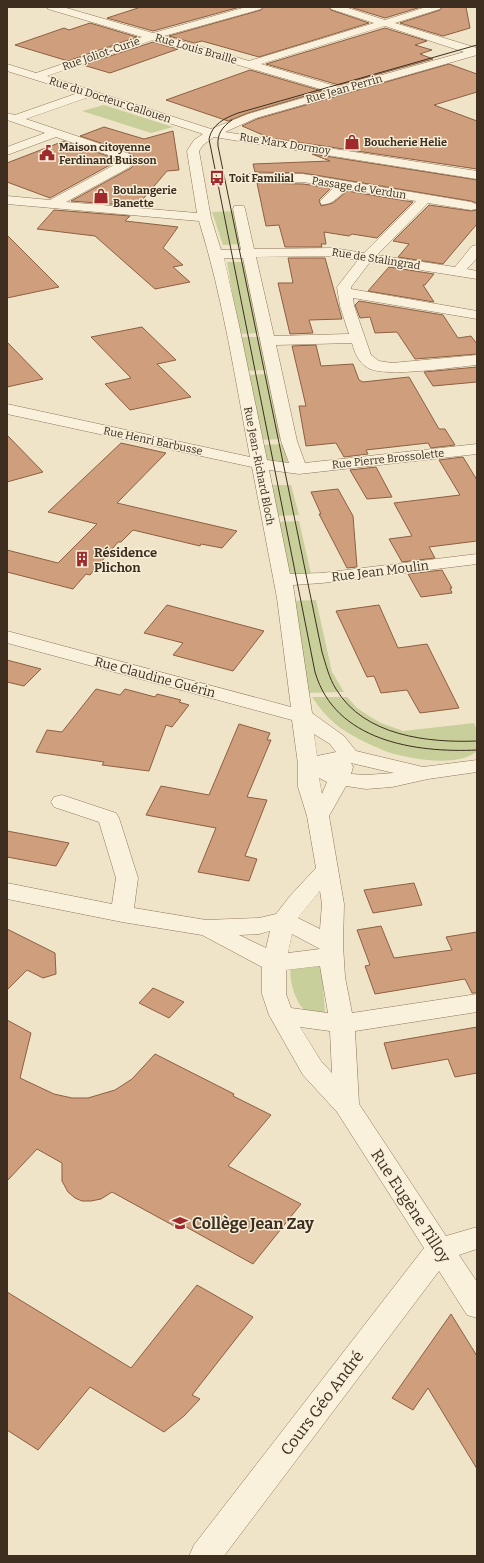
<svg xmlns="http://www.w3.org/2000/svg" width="484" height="1563" font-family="Bitter,serif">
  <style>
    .green { fill: #c9cf9b }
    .building { fill: #cf9f7d; stroke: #8d5f41 }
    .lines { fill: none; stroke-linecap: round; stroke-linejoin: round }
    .minor-casing { stroke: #8d765c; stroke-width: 1 }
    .minor { fill: #faf1dc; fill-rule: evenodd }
    .tram { stroke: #3d2e20; stroke-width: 1 }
    .labels { text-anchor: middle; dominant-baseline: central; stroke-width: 3; stroke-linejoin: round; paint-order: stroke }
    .far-street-label { font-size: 11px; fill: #3d2e20; stroke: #f7eed8 }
    .far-poi-label { font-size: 11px; font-weight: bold; fill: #3d2e20; stroke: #f7eed8; text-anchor: start }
    .poi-label { font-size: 13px; font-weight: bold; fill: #3d2e20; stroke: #f7eed8; text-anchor: start }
    .street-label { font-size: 13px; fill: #3d2e20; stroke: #f7eed8 }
    .near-street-label { font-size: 16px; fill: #3d2e20; stroke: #f7eed8 }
    .near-poi-label { font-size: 16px; font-weight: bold; fill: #3d2e20; stroke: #f7eed8; text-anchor: start }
  </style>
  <rect width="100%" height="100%" fill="#f0e4c8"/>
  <!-- green -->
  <g class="green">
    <path d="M104 105 173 127 151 133 82 111Z"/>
    <path d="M234 211 242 244 223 245 212 212Z"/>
    <path d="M227 262H246L260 333 239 334Z"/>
    <path d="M240 337H261L268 370 245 371Z"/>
    <path d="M269 374 283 439 260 440 247 375Z"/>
    <path d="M284 444 288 465 266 460 261 445Z"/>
    <path d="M268 485H291L299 515 276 516Z"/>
    <path d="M299 521 311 574 293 573 287 572 276 522Z"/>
    <path d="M316 600 332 672 344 692 307 693 289 601Z"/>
    <path d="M312 697H347L357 708 369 716 381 723 403 731 474 723 477 730V751C459 768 406 759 385 751 370 745 352 736 339 727 328 718 320 709 312 697Z"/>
    <path d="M321 962 325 1012C318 1013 312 1014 306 1011 296 1005 288 978 291 967Z"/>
  </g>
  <!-- building -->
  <g class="building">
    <path d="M141 7H240L153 31 107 18Z"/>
    <path d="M263 7H329L331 10 369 23 259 57 202 41 194 43 169 36 261 10Z"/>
    <path d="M350 7H421L385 18Z"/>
    <path d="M442 7H466L470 28 443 36 400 23 440 10Z"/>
    <path d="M90 23 137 37 68 61 15 45 64 28 69 30Z"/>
    <path d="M385 28 427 41 415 45 432 50 420 54 433 59 339 85 266 64Z"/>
    <path d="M153 42 178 49 110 73 83 65Z"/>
    <path d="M449 64 477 74V92L434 105 477 121V169L270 138 242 126 257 119Z"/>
    <path d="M250 70 322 91 248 113 228 121 166 100Z"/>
    <path d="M104 127 144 139 173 131 179 170 167 171 137 206 71 201 131 168 137 161V159L130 153 80 136Z"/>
    <path d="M64 141 119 160 50 198 7 182V163Z"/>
    <path d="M312 154 477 180V203L471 201 303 173 255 172 253 164 330 161Z"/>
    <path d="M257 183 303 184 331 188 319 200 321 206 333 203 347 191 413 202 377 238 352 234 349 236 324 232 326 244H321L322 247H285L279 225 266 226Z"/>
    <path d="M429 205 471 211 477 210V224L443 264 398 257 409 244 393 241Z"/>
    <path d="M54 210 130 216 125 221 178 227 163 248 183 265 173 267 190 282 155 289 95 236 37 229Z"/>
    <path d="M7 235 59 287 7 298Z"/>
    <path d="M288 258H325L342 319 309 320 313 333 290 334 278 283H293Z"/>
    <path d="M389 267 434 274 425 285H423L434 302 368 291Z"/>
    <path d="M359 301 443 315 458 338 471 336 477 344V354L415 359 397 332 375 333 370 317 360 318 355 305Z"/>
    <path d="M142 327 176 360 157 364 191 397 130 410 105 384 131 378 91 337Z"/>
    <path d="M7 342 43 379 7 387Z"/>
    <path d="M316 345 321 366 353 364 359 380 363 382 409 377 439 429H445L455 445 431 448 428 443 366 450 368 454 344 457 336 443 306 446 299 406H306L292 346Z"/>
    <path d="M477 367V382L433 386 424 372Z"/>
    <path d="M7 435 43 472 7 482Z"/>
    <path d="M121 443 166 453 117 503 237 531 222 548 201 544 200 546 133 530 121 542H118L90 575 86 574 73 589 7 572V550L58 563 97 524 48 512Z"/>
    <path d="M463 457 477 480V541L429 547 435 558 402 562 389 539 412 536 394 503 460 495 439 460Z"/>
    <path d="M376 467 392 497 367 499 350 470Z"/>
    <path d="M338 489 353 516 357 567 347 568 319 514H321L311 492Z"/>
    <path d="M442 570 452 588H450L452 593 421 597 408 574Z"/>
    <path d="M167 605 264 631 233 671 173 655 183 643 144 633Z"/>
    <path d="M379 605 398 648 427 644 459 708 420 713 407 690 381 693 374 676 367 677 336 611Z"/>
    <path d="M7 660 41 669 24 686 7 682Z"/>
    <path d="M96 689 120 695 125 689 155 697 157 694 181 700 179 702 189 705 172 727 166 725 149 771 102 765 104 762 36 752 47 730 62 732Z"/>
    <path d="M239 724 270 733 267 740H271L247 797 267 800 245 856 257 859 249 881 198 872 216 828 146 815 161 786 209 795Z"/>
    <path d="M7 831 23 834 69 843 56 866 7 857Z"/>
    <path d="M414 883 422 905 373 913 364 890Z"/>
    <path d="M381 926 394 958 452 950 446 937 477 932V993H472L465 979 375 994 365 966 370 965 357 930Z"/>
    <path d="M7 929 55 953 56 974 43 978 27 970 7 990Z"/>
    <path d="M153 988 184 1002 169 1018 139 1003Z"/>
    <path d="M7 1020 31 1033 20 1078 54 1094 72 1098H88L115 1090 132 1079 155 1054 234 1094 233 1096 271 1115 228 1166 301 1204 253 1264 179 1223 176 1227 112 1192 101 1199 91 1201H82L75 1198 68 1192 62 1181V1163L37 1149 7 1181Z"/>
    <path d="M477 1027V1073L455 1077 448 1059 392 1069 384 1043Z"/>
    <path d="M197 1285 253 1317 192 1395 200 1399 184 1416 164 1432 90 1387 38 1450 7 1430V1292L131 1368Z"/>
    <path d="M451 1314 477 1356V1469L428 1388 413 1410 392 1398Z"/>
  </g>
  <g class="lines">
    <defs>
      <path id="minor" d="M47 7H63L153 33 246 7H262L261 9 164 36 249 61 374 23 331 9 330 7H345L385 20 426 7H441L440 9 395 23 477 48V55L256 118 225 132 477 171V179L214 137 203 145 199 151 211 218 221 250H241L233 209 234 206H244L245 209 254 249 333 248 364 253 416 201 346 189C339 196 332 206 321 204L320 201 334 187 303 182 243 181 241 178 243 175 247 174H303L471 202 477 205 476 209 471 210 428 203 377 255 455 267 472 246 477 245V258L467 269 477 271V279L370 262 351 287V289L477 311V319L353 298 354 306 371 355 379 361 392 363 477 355V365C454 367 386 378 368 368 358 362 355 353 352 343L276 345 297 441 305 463 477 444V454L299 474 269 470 290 574 322 573 477 554V564L322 583 293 585 312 713 344 736 356 751 423 767 477 760V772L428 779 392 787 366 789 346 786 329 816 344 904 343 945 345 977 352 1013 477 994V1012L355 1031 359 1104 446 1236 477 1227V1249L459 1255 477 1282V1318L467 1315 439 1271 224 1556H189L194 1545 424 1248 337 1112 303 1075 269 1015 262 994V967L202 935 122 922 7 899V883L112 904 116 878 99 822 54 807 51 802 54 797 62 795 116 813 119 818 138 878 134 908 206 920 259 918 276 914 290 896 316 868 307 816 298 787V764L292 720 7 643V631L291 707 277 598 252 467 7 414V404L250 457C235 378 223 298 199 221L7 204V196L50 200 123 160 56 137 7 155V147L45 133 10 121 7 120V113L15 115 78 93 7 71V64L36 73 142 37 48 9ZM385 26 464 52 339 87 261 64ZM153 40 327 91 248 114 211 129 47 76ZM89 97 203 134 194 140 187 151 197 213 66 202 130 167 136 160 130 154 26 119ZM333 256 358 260 337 287 340 306 349 334 274 336 256 257ZM224 258H243L281 441 289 463 267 460 239 325ZM314 734 330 744 336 752 317 756ZM351 763 394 773 366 775 351 774 353 767ZM319 778 327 782 322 794ZM320 891 322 904 320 929 298 918ZM270 931 266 948 239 935 259 934ZM292 934 320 949 288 953ZM320 966 328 1013 291 1008 286 994V970ZM300 1027 330 1031 332 1073 321 1061Z"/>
    </defs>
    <!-- minor casing -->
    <use href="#minor" class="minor-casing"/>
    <!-- minor -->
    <use href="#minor" class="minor"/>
    <!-- tram -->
    <g class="tram">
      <path d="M477 45 238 113C225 118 212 124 209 139L315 672C335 741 415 753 477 750"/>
      <path d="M232 120C222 127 217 134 218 146L322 652C326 665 329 678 336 689 364 736 428 743 477 741"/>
    </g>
  </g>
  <!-- icons -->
  <defs>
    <symbol id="shop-bare" viewBox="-9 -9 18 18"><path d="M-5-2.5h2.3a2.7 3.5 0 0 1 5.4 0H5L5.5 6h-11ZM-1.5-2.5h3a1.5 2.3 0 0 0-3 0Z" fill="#9e2a2b" stroke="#f7eed8" stroke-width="2.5" paint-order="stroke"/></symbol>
    <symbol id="civic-bare" viewBox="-9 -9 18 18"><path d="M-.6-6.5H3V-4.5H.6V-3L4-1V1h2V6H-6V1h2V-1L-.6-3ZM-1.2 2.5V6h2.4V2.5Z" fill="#9e2a2b" stroke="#f7eed8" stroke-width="2.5" paint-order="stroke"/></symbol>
    <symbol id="bus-bare" viewBox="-9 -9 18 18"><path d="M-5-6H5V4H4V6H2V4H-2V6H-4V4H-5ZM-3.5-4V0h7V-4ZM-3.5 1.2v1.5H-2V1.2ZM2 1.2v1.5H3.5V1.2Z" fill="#9e2a2b" stroke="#f7eed8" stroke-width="2.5" paint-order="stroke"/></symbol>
    <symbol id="building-bare" viewBox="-9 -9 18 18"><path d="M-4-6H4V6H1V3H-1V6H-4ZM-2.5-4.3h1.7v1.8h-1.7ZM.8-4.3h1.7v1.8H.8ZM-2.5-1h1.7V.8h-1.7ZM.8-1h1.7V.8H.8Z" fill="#9e2a2b" stroke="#f7eed8" stroke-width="2.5" paint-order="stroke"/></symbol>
    <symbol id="school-bare" viewBox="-9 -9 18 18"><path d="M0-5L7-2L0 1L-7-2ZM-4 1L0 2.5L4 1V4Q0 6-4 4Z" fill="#9e2a2b" stroke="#f7eed8" stroke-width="2.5" paint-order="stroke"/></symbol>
  </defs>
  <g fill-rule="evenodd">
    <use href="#shop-bare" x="341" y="131" width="22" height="22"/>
    <use href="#civic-bare" x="36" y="142" width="22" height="22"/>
    <use href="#bus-bare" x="206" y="167" width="22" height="22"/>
    <use href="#shop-bare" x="90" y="185" width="22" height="22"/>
    <use href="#building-bare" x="71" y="548" width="22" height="22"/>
    <use href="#school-bare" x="169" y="1212" width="22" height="22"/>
  </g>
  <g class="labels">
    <!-- far-street labels -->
    <g class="far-street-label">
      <text transform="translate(196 49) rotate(16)">Rue Louis Braille</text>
      <text transform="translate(101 54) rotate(-19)">Rue Joliot-Curie</text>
      <text transform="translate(344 89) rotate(-16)">Rue Jean Perrin</text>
      <text transform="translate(110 100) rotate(18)">Rue du Docteur Gallouen</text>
      <text transform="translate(285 144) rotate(9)">Rue Marx Dormoy</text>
      <text transform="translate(359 188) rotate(9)">Passage de Verdun</text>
      <text transform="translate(376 259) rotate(9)">Rue de Stalingrad</text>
      <text transform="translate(153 441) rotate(12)">Rue Henri Barbusse</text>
      <text transform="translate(388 459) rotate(-6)">Rue Pierre Brossolette</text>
      <text transform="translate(259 466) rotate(79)">Rue Jean-Richard Bloch</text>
    </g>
    <!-- far-poi labels -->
    <g class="far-poi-label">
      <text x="364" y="142">Boucherie Helie</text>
      <text x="59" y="147">Maison citoyenne<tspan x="59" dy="13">Ferdinand Buisson</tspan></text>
      <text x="229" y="178">Toit Familial</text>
      <text x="113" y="190">Boulangerie<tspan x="113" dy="13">Banette</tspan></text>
    </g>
    <!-- poi labels -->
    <g class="poi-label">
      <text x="94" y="552">Résidence<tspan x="94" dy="15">Plichon</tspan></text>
    </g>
    <!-- street labels -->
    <g class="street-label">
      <text transform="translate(380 571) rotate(-7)">Rue Jean Moulin</text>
      <text transform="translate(155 677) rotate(15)">Rue Claudine Guérin</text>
    </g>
    <!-- near-street labels -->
    <g class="near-street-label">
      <text transform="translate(411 1206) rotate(57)">Rue Eugène Tilloy</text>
      <text transform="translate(322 1403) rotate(-53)">Cours Géo André</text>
    </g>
    <!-- near-poi labels -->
    <g class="near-poi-label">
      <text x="192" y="1223">Collège Jean Zay</text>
    </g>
  </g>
  <!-- border -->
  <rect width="484" height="1563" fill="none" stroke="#3d2e20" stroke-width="16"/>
</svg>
